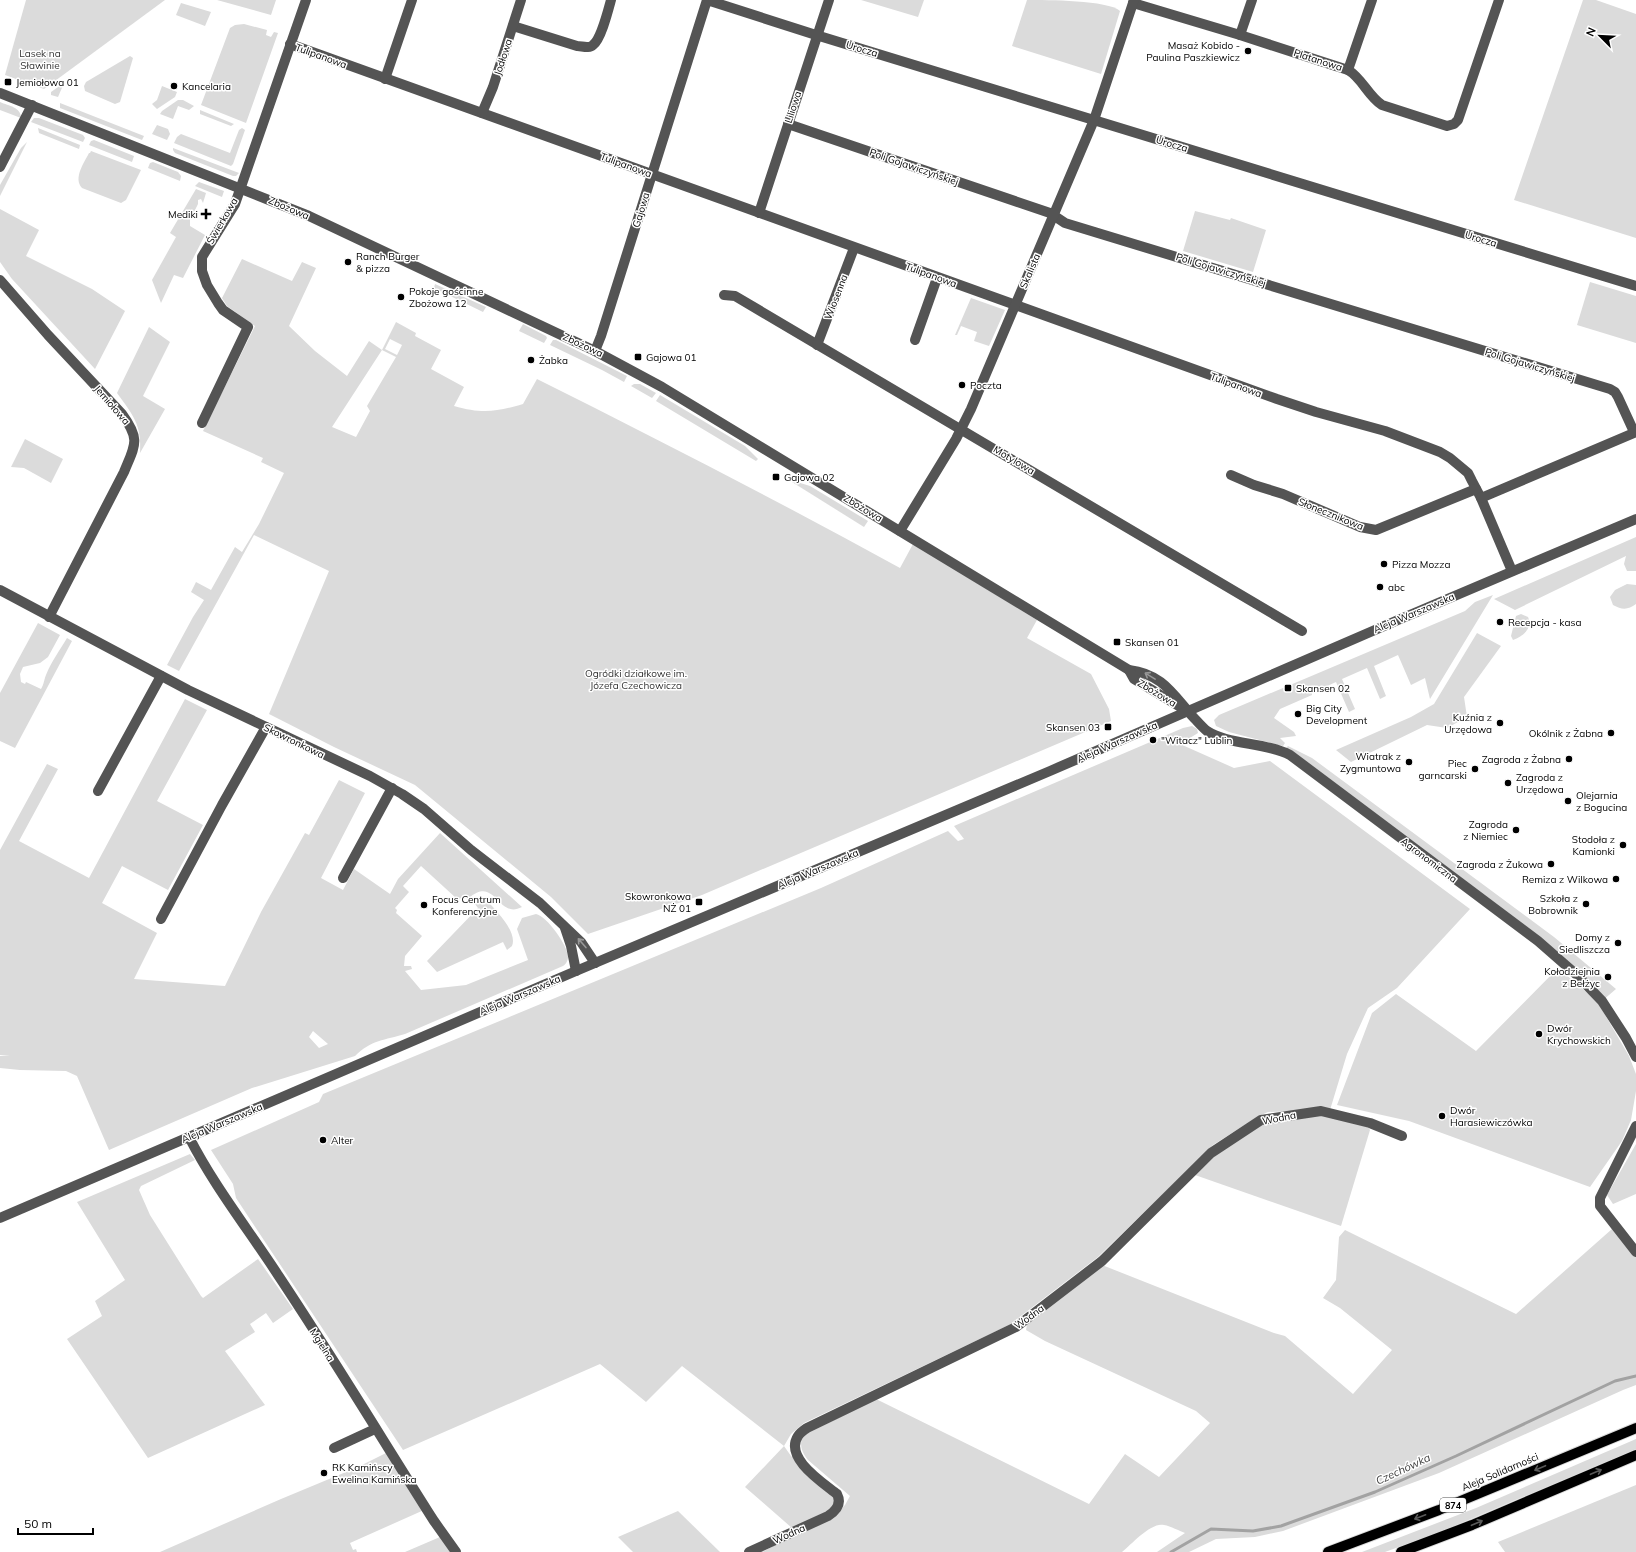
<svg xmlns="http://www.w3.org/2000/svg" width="1636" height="1552" font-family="Mulish,sans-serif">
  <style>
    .green { fill: #dbdbdb; fill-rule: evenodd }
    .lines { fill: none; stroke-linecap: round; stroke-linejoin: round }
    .stream { stroke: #a2a2a2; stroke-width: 3 }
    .major-casing { stroke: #dbdbdb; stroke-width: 12 }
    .minor { stroke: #545454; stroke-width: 10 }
    .major { stroke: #000; stroke-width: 10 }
    .oneway { stroke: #989898 }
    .oneway2 { stroke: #595959 }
    .poi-dot { fill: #000; stroke: #fff; stroke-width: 1.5 }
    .labels { text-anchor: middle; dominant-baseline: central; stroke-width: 3; stroke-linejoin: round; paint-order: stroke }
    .shield { fill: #fff; stroke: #4c4c4c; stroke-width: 1 }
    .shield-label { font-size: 9px; font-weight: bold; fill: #000 }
    .poi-label { font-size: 10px; fill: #000; stroke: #fff; text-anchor: start }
    .street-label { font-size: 10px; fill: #000; stroke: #fff }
    .park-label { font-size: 10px; fill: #323232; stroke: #fff }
    .water-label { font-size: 11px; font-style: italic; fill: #434343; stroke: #fff }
  </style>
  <rect width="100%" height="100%" fill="#fff"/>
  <!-- green -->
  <g class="green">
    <path d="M26 0H165L44 89 5 75Z"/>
    <path d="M217 0H276L271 15Z"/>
    <path d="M861 0H924L918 17Z"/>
    <path d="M1027 0C1047 0 1108 0 1120 11L1101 74 1012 46Z"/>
    <path d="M1583 0H1596L1636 14V238L1514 200Z"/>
    <path d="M181 3 211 12 205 26 176 15Z"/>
    <path d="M244 24 267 30 266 35 271 37 274 32 278 33 246 123 201 105 230 28 235 25Z"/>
    <path d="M130 56 133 58 120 102 115 104 85 91 84 86 86 82Z"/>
    <path d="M64 83 58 97 51 95V92Z"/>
    <path d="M162 86 177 92 175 97 157 109 152 104 157 100Z"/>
    <path d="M178 100H183L194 106 189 110 178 106 173 119 160 114 162 111Z"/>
    <path d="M0 102C9 106 21 107 21 118L0 110Z"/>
    <path d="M60 103 144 136 142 140 60 108Z"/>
    <path d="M200 110 234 124 231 126 200 114Z"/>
    <path d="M34 118H39L83 135 85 138 83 142 31 122Z"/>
    <path d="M157 125 168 129 170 134 167 140 152 134Z"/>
    <path d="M38 128 80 145 79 149 39 133Z"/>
    <path d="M242 128 245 130 233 164 231 166 174 143 177 137 181 134 230 153 239 130Z"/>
    <path d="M94 140 134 156 132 162 89 145 91 141Z"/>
    <path d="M27 142 0 196V185L21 148Z"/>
    <path d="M173 148 239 173 236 176H233L175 153 173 150Z"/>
    <path d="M91 151 141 170 126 200 121 203 82 188C73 178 84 163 89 153H90Z"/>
    <path d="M153 162 178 172 181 176 180 181 148 168 150 163Z"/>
    <path d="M199 182 224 191 222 197 195 186Z"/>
    <path d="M196 189 206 193 203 203 201 199 198 200V204L193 214 190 215V226L205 235 183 278 174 275 161 303 152 280 176 237 170 233Z"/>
    <path d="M0 209 39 230 26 256 92 289 125 311 95 369 12 279 0 262Z"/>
    <path d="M1195 211 1230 220 1231 218 1266 230 1253 272 1183 251Z"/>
    <path d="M242 259 292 281 302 262 316 268 289 326 315 351 347 376 369 341 382 350 396 322 416 333 415 336 441 350 431 369 464 387 454 406C482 414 496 412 523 404L537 379C659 440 780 502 900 568L913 544 1037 620 1027 638 1091 674 1109 709 1111 721 702 895 588 934 551 897 415 785 334 747 269 714 329 571 254 535 179 671 167 665 193 617 204 600 191 592 196 582 211 590 235 547 242 552 259 524 284 473 261 462 263 458 203 431 255 326 227 306 222 298ZM390 339 402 345 397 355 385 349ZM382 350 396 357 367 406 370 411 356 437 332 427Z"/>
    <path d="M1590 282 1636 296V343L1577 325Z"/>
    <path d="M435 284 486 307 483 312 434 288Z"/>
    <path d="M971 298 1005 310 989 346 974 341 977 332 961 326 957 335H955Z"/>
    <path d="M523 324 546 336 547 338 544 343 519 331Z"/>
    <path d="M149 327 170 342 143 396 165 409 140 453C142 425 133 415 117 393Z"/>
    <path d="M553 340H556L627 376 624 382 602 370 550 345Z"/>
    <path d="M634 384H640L656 393 652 398 631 386Z"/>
    <path d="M660 395 745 446 758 459 756 461 656 401Z"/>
    <path d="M25 439 63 459 51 483 24 468 11 467Z"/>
    <path d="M794 481 810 486 868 521 864 527 792 482Z"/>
    <path d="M1636 537V571H1627L1624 564 1626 556 1515 610 1494 599Z"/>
    <path d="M1627 584 1636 585V604C1628 610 1622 610 1613 605L1610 597 1615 590Z"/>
    <path d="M1493 595 1430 699 1425 678 1411 685 1398 655 1374 666 1386 696 1380 699 1367 668 1342 679 1355 709 1349 712 1336 682 1312 693V695L1280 709 1274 718 1294 732 1296 736 1280 738 1285 743 1283 746 1229 732 1216 726 1214 720 1219 715 1465 611 1475 602Z"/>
    <path d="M1521 614 1528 617C1533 629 1523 636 1513 640L1511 636 1516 616Z"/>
    <path d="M38 623 60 635 48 657 40 663 23 667 20 674 21 682 25 684 26 682 41 689C44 684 44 680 46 675 51 662 60 650 67 638L72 641 15 748 0 741V693Z"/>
    <path d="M1477 633 1501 646 1464 697 1467 717 1447 728 1427 725 1351 762 1336 750 1411 717 1434 704Z"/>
    <path d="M185 699 207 710 157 801 203 825 168 890 122 866 102 903 157 933 134 979 225 986 261 912 305 833 309 835 339 780 365 793 321 878 343 890 354 869 390 894 398 879 440 833 522 907C497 920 496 875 469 898L465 895 457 901 456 898 421 866 403 886 409 892 395 908 397 910 396 913 422 936 405 956 404 966H411L412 969 405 971 421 990 466 985 528 960 517 929 522 918 536 914C547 916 569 947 568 958 567 962 566 964 563 966L405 1034C385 1040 371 1040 355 1056L252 1088 109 1150 77 1076 66 1071 20 1070 0 1068V1056H10L0 1055V850L47 764 58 769 19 841 89 878ZM313 1031 328 1044 319 1048 309 1037Z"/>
    <path d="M1192 726 1197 729 1198 733 1180 744 1234 768 1270 761 1470 909 1397 988 1368 1008 1347 1054 1330 1110 1268 1112 1257 1117 1213 1145 1098 1257 1009 1325 804 1423 791 1434 784 1446 791 1456 833 1492 835 1505 832 1509 792 1528 745 1487 784 1446 682 1366 646 1402 600 1364 403 1450 236 1198 233 1184 211 1150 319 1102 323 1094 821 888 948 831 958 841 964 839 954 826 1183 728Z"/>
    <path d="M1288 746 1312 758 1554 937 1616 989 1602 1001 1578 976 1283 751Z"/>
    <path d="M481 899 486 900C495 909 518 932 512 946L507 950 503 942 437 972 427 961 478 908 475 904Z"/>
    <path d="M1558 968 1597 1001 1629 1056 1636 1074V1091L1631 1120 1622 1141 1590 1187 1409 1121 1337 1105 1372 1013 1396 994 1476 1051Z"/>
    <path d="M1321 1115 1368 1127 1370 1130 1341 1226 1195 1175 1215 1156 1263 1123Z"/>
    <path d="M1636 1144V1194L1613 1204 1607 1195Z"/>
    <path d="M190 1154 195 1160 141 1186 139 1190 150 1215 201 1296 203 1298 258 1259 293 1309 273 1323 266 1313 250 1324 255 1332 225 1351 265 1405 148 1458 67 1339 102 1316 95 1301 125 1280 77 1202Z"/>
    <path d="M1612 1229 1636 1256V1385L1623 1390 1439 1473 1283 1531 1255 1537 1216 1539 1189 1552H1157L1185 1533C1179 1531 1171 1526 1164 1525 1151 1522 1132 1544 1122 1552H762L836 1514 845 1505 850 1496 808 1460C801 1451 800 1446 802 1436L876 1399 1089 1504 1125 1454 1159 1477 1210 1423 1196 1411 1045 1341 1026 1330 1027 1325 1071 1291 1102 1265 1274 1333 1285 1336 1353 1394 1392 1350 1340 1308 1323 1298 1336 1280 1339 1237 1345 1230 1516 1314Z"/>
    <path d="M1636 1439V1449L1440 1532 1385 1552H1362L1476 1508Z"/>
    <path d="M386 1453 424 1510 350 1543 353 1550 356 1549 357 1552H160L281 1499 358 1467Z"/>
    <path d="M1636 1485V1552H1505L1498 1542Z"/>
    <path d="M678 1511 720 1552H633L618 1537Z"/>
    <path d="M440 1537 451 1552H405Z"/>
  </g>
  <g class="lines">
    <!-- stream -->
    <path class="stream" d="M1171 1552 1211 1529 1253 1531 1281 1526 1375 1492 1456 1456 1615 1381 1636 1376"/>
    <defs>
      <g id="major">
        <path d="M1328 1552 1439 1510 1636 1428"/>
        <path d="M1401 1552 1472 1525 1636 1455"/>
      </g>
    </defs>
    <!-- major casing -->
    <use href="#major" class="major-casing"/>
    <!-- minor -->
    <g class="minor">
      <path d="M1133 3 1240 35 1348 70C1362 78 1368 96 1382 105L1447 126 1454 124 1458 120 1499 0"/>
      <path d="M513 26 577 46C582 46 589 49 593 45 601 39 608 11 611 0"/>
      <path d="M1240 35 1252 0"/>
      <path d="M290 44 1277 399 1316 412 1385 431 1440 452 1450 458 1468 473 1472 481 1481 498 1512 571"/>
      <path d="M1348 70 1372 0"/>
      <path d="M385 79 412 0"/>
      <path d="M0 93 309 216 595 351 662 387 1129 670C1163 674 1173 695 1194 718 1198 722 1202 727 1207 731 1228 745 1265 742 1290 755L1538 941 1578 976 1602 1001 1626 1038 1636 1057"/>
      <path d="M482 113 493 87 521 0"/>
      <path d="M788 124 1050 213 1065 223 1610 389 1615 392 1618 397 1634 432"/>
      <path d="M0 167 32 105"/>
      <path d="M759 213 829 0"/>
      <path d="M0 280 48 335 122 414C141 440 135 445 124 472L49 617"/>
      <path d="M724 295 735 296 1302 631"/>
      <path d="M915 340 937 278"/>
      <path d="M817 345 854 248"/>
      <path d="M595 351 601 336 707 0 816 35 1636 286"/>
      <path d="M202 423 248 327 223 310 218 303 207 285 202 271V257L235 204 306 0"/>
      <path d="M1231 475 1254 485 1283 494 1360 527 1376 530 1476 489"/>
      <path d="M1481 498 1636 432"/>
      <path d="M900 531 956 439 971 409 1094 120 1134 0"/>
      <path d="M0 590 188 690 370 776 402 794 424 809 471 850 540 903 581 942 595 963"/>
      <path d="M1129 670 1134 679 1182 708"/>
      <path d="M98 791 161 676"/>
      <path d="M343 878 392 788"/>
      <path d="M161 919 222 805 266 727"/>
      <path d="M565 928 571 946 576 971"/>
      <path d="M1636 1126 1600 1198V1206L1636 1252"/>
      <path d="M189 1137C214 1186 248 1229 278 1275 332 1356 382 1439 434 1521L456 1552"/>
      <path d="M0 1218 576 971 1050 771 1398 620 1636 519"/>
      <path d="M334 1448 375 1429"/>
      <path d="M749 1552 828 1516C836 1511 842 1504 837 1494 822 1482 784 1458 798 1436 800 1433 804 1430 807 1428L1016 1327 1102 1261 1211 1153 1261 1120 1321 1111 1370 1123 1402 1136"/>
    </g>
    <!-- major -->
    <use href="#major" class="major"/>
  </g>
  <!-- one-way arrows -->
  <defs><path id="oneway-shaft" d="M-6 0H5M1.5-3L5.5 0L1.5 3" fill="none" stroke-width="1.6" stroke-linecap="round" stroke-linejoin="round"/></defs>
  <g class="oneway">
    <use href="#oneway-shaft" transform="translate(1150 676) rotate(-149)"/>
    <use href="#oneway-shaft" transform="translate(582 943) rotate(-131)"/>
  </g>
  <g class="oneway2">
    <use href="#oneway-shaft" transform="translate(1540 1468) rotate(157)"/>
    <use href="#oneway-shaft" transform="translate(1596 1472) rotate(-23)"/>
    <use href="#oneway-shaft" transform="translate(1420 1517) rotate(159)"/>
    <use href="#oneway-shaft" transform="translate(1477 1523) rotate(-23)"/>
  </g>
  <!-- markers -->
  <g class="poi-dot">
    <circle cx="1248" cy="51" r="4"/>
    <rect x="4" y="78" width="8" height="8" rx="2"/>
    <circle cx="174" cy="86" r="4"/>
    <path d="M204 208h4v4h4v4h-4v4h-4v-4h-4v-4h4z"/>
    <circle cx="348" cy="262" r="4"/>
    <circle cx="401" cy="297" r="4"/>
    <rect x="634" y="353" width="8" height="8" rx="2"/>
    <circle cx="531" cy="360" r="4"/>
    <circle cx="962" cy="385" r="4"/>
    <rect x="772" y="473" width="8" height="8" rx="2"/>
    <circle cx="1384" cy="564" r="4"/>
    <circle cx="1380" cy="587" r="4"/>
    <circle cx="1500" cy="622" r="4"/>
    <rect x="1113" y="638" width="8" height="8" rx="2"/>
    <rect x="1284" y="684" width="8" height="8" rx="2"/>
    <circle cx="1298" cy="714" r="4"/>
    <circle cx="1500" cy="723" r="4"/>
    <rect x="1104" y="723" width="8" height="8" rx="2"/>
    <circle cx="1611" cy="733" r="4"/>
    <circle cx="1153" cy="740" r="4"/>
    <circle cx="1569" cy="759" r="4"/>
    <circle cx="1409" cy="762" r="4"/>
    <circle cx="1475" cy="769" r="4"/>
    <circle cx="1508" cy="783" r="4"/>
    <circle cx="1568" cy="801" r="4"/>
    <circle cx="1516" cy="830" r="4"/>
    <circle cx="1623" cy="845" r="4"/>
    <circle cx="1551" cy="864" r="4"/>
    <circle cx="1616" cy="879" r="4"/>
    <rect x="695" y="898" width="8" height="8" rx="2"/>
    <circle cx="1586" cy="904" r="4"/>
    <circle cx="424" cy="905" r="4"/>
    <circle cx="1618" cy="943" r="4"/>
    <circle cx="1608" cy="977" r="4"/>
    <circle cx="1539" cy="1034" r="4"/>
    <circle cx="1442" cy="1116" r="4"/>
    <circle cx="323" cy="1140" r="4"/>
    <circle cx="324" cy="1473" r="4"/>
  </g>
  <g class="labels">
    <!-- shield labels -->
    <rect class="shield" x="1440" y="1498" width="26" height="14" rx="3"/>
    <g class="shield-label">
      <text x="1453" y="1505">874</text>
    </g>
    <!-- poi labels -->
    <g class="poi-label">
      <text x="1240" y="45" text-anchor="end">Masaż Kobido -<tspan x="1240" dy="12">Paulina Paszkiewicz</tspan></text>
      <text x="16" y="82">Jemiołowa 01</text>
      <text x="182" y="86">Kancelaria</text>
      <text x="198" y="214" text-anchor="end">Mediki</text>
      <text x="356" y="256">Ranch Burger<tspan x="356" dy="12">&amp; pizza</tspan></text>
      <text x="409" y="291">Pokoje gościnne<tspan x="409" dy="12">Zbożowa 12</tspan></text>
      <text x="646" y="357">Gajowa 01</text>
      <text x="539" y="360">Żabka</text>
      <text x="970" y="385">Poczta</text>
      <text x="784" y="477">Gajowa 02</text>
      <text x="1392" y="564">Pizza Mozza</text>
      <text x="1388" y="587">abc</text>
      <text x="1508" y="622">Recepcja - kasa</text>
      <text x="1125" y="642">Skansen 01</text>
      <text x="1296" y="688">Skansen 02</text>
      <text x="1306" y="708">Big City<tspan x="1306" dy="12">Development</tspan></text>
      <text x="1492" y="717" text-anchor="end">Kuźnia z<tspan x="1492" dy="12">Urzędowa</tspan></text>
      <text x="1100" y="727" text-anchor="end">Skansen 03</text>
      <text x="1603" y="733" text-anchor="end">Okólnik z Żabna</text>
      <text x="1161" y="740">"Witacz" Lublin</text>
      <text x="1401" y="756" text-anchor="end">Wiatrak z<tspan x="1401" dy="12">Zygmuntowa</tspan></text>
      <text x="1561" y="759" text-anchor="end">Zagroda z Żabna</text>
      <text x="1467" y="763" text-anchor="end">Piec<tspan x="1467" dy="12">garncarski</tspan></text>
      <text x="1516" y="777">Zagroda z<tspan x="1516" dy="12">Urzędowa</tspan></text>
      <text x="1576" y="795">Olejarnia<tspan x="1576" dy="12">z Bogucina</tspan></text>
      <text x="1508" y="824" text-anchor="end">Zagroda<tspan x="1508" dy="12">z Niemiec</tspan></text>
      <text x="1615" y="839" text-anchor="end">Stodoła z<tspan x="1615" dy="12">Kamionki</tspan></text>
      <text x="1543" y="864" text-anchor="end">Zagroda z Żukowa</text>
      <text x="1608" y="879" text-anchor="end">Remiza z Wilkowa</text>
      <text x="691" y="896" text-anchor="end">Skowronkowa<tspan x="691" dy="12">NŻ 01</tspan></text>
      <text x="1578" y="898" text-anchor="end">Szkoła z<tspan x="1578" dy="12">Bobrownik</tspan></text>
      <text x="432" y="899">Focus Centrum<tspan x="432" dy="12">Konferencyjne</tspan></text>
      <text x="1610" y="937" text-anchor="end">Domy z<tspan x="1610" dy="12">Siedliszcza</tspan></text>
      <text x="1600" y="971" text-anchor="end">Kołodziejnia<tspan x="1600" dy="12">z Bełżyc</tspan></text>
      <text x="1547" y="1028">Dwór<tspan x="1547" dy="12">Krychowskich</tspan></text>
      <text x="1450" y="1110">Dwór<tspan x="1450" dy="12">Harasiewiczówka</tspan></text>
      <text x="331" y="1140">Alter</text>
      <text x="332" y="1467">RK Kamińscy<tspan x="332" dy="12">Ewelina Kamińska</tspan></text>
    </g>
    <!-- street labels -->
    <g class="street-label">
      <text transform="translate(862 49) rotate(17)">Urocza</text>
      <text transform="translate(321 56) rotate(20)">Tulipanowa</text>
      <text transform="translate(503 57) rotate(-72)">Jodłowa</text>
      <text transform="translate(1318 60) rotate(18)">Platanowa</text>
      <text transform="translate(793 107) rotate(-72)">Liliowa</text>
      <text transform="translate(1172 144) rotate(17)">Urocza</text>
      <text transform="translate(626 165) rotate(20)">Tulipanowa</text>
      <text transform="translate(914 167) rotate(19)">Poli Gojawiczyńskiej</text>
      <text transform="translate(289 208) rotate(23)">Zbożowa</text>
      <text transform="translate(641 210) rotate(-73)">Gajowa</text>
      <text transform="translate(222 221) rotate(-60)">Świerkowa</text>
      <text transform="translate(1481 239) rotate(17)">Urocza</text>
      <text transform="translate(1221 270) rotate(17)">Poli Gojawiczyńskiej</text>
      <text transform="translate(1030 271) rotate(-67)">Skalista</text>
      <text transform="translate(931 275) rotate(20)">Tulipanowa</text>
      <text transform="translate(836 297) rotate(-69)">Wiosenna</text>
      <text transform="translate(583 345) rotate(25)">Zbożowa</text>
      <text transform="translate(1530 365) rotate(17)">Poli Gojawiczyńskiej</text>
      <text transform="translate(1236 385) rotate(20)">Tulipanowa</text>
      <text transform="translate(112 405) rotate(49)">Jemiołowa</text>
      <text transform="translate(1014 460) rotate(31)">Motylowa</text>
      <text transform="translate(863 508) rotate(31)">Zbożowa</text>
      <text transform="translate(1331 514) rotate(22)">Słonecznikowa</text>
      <text transform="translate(1414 613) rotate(-23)">Aleja Warszawska</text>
      <text transform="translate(1157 693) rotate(31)">Zbożowa</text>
      <text transform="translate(294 741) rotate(26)">Skowronkowa</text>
      <text transform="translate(1117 742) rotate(-24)">Aleja Warszawska</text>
      <text transform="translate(1429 860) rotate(37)">Agronomiczna</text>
      <text transform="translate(818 869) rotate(-23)">Aleja Warszawska</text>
      <text transform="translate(520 995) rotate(-23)">Aleja Warszawska</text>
      <text transform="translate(1279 1118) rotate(-11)">Wodna</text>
      <text transform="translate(222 1123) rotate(-23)">Aleja Warszawska</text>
      <text transform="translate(1029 1317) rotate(-36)">Wodna</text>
      <text transform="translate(322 1345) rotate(58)">Mgielna</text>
      <text transform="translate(1500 1472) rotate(-23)">Aleja Solidarności</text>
      <text transform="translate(789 1534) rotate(-24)">Wodna</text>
    </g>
    <!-- park labels -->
    <g class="park-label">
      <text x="40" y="53">Lasek na<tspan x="40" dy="12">Sławinie</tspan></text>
      <text x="636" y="673">Ogródki działkowe im.<tspan x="636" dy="12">Józefa Czechowicza</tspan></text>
    </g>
    <!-- water labels -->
    <g class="water-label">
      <text transform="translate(1403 1469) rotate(-25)">Czechówka</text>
    </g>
  </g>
  <!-- north arrow -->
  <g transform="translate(1600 36) rotate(294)" stroke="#ffffff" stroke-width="3" paint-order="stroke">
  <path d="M0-3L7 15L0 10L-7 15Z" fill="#000000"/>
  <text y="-6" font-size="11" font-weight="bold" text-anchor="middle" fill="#000000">N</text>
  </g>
  <!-- scale -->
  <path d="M18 1528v6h75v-6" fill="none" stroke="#000000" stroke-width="2"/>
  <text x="24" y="1528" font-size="12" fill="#000000" stroke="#ffffff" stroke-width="3" paint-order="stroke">50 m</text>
</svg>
